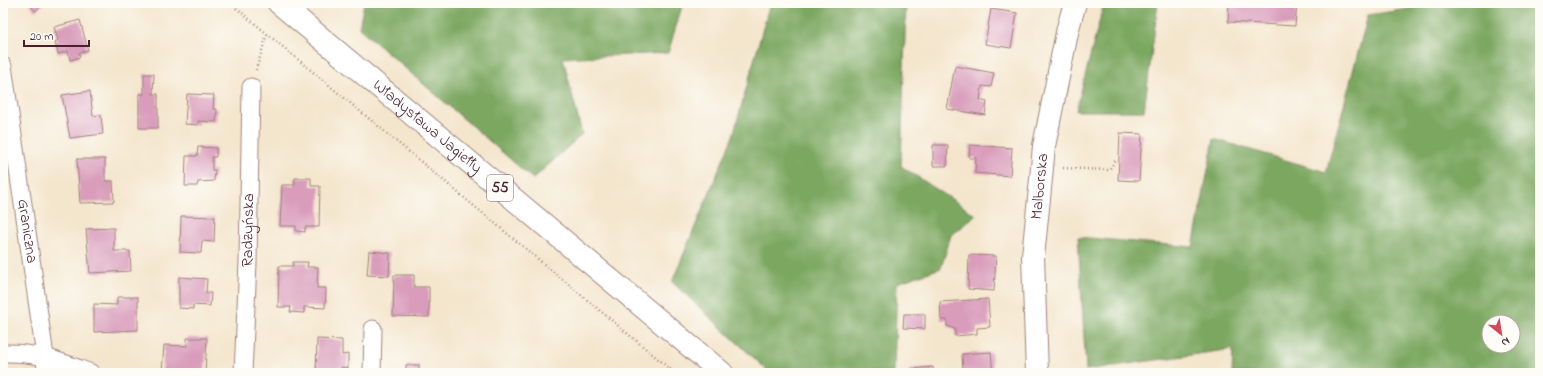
<svg xmlns="http://www.w3.org/2000/svg" width="1543" height="376" font-family="'Indie Flower',sans-serif">
  <style>
    .forest { fill: #7ca760; stroke: #636346; fill-rule: evenodd }
    .building { fill: #d99cbb }
    .lines { fill: none; stroke-linecap: round; stroke-linejoin: round }
    .street-casing { stroke: #9f827c; stroke-width: 19 }
    .secondary-casing { stroke: #9f827c; stroke-width: 24 }
    .primary-casing { stroke: #9f827c; stroke-width: 24 }
    .path { stroke: #9f827c; stroke-width: 2.5; stroke-dasharray: 1 3; stroke-linecap: butt }
    .street { stroke: #fff; stroke-width: 17 }
    .secondary { stroke: #fff; stroke-width: 22 }
    .primary { stroke: #fff; stroke-width: 22 }
    .labels { text-anchor: middle; dominant-baseline: central; stroke-width: 3; stroke-linejoin: round; paint-order: stroke }
    .shield { fill: #fdfcf7; stroke: #806168; stroke-width: 1 }
    .shield-label { font-size: 15px; font-weight: bold; fill: #4a1f2b }
    .street-label { font-size: 16px; fill: #4a1f2b; stroke: #fdfcf7 }
  </style>
  <rect width="100%" height="100%" fill="#fdfcf7"/>
  <filter id="ink" filterUnits="userSpaceOnUse"><feTurbulence type="fractalNoise" baseFrequency=".025" numOctaves="2"/><feDisplacementMap in="SourceGraphic" scale="8" xChannelSelector="R" yChannelSelector="G"/><feConvolveMatrix kernelMatrix="1 2 1 2 8 2 1 2 1" color-interpolation-filters="sRGB"/></filter>
  <filter id="wash" filterUnits="userSpaceOnUse"><feTurbulence type="fractalNoise" baseFrequency=".012" numOctaves="4" result="noise"/><feDisplacementMap in="SourceGraphic" scale="16" xChannelSelector="R" yChannelSelector="G"/><feGaussianBlur stdDeviation="0.9" result="paint"/><feColorMatrix in="noise" values="0 0 0 0 0 0 0 0 0 0 0 0 0 0 0 0 0 1.4 0 .05"/><feComposite in="paint" operator="in"/></filter>
  <g filter="url(#wash)">
    <rect width="100%" height="100%" fill="#f4e6cd"/>
    <!-- forest -->
    <g class="forest">
      <path d="M364 3H683L668 53 563 58 582 134 533 179 359 28Z"/>
      <path d="M770 3H906L901 166 976 215 951 235 941 268 897 283 894 373H770L672 282 733 136Z"/>
      <path d="M1104 3H1158L1144 111H1076Z"/>
      <path d="M1449 3H1540V373H1232L1233 349 1086 370 1078 237 1193 247 1214 139 1326 172 1368 15ZM1489 322H1513V346H1489Z"/>
    </g>
    <g id="blocks">
      <!-- building -->
      <g class="building">
        <path d="M29 3H45L35 11Z"/>
        <path d="M1229 3H1297L1295 26 1228 22Z"/>
        <path d="M991 9 1017 13 1011 48 985 44Z"/>
        <path d="M80 20 88 50 79 53 80 57 70 60 68 51 58 54 55 42 58 40 54 27Z"/>
        <path d="M955 66 994 73 991 87 982 86 980 100 987 102 985 115 947 109Z"/>
        <path d="M144 74H154L153 94H158V128H139V94H144Z"/>
        <path d="M90 91 93 116 101 115 103 134 70 138 62 95Z"/>
        <path d="M187 94 214 95 213 109H217L216 122 198 121V125L185 124Z"/>
        <path d="M1120 133 1142 134 1139 181 1118 180Z"/>
        <path d="M933 145H948L947 166H933Z"/>
        <path d="M970 145 1012 148 1010 176 975 173 976 158H969Z"/>
        <path d="M198 147 216 148V157H212V170H215L214 181 198 182 197 186H185L186 156H197Z"/>
        <path d="M77 159H105V181H113L114 202 80 203Z"/>
        <path d="M295 178H311V186H320L319 227H305V232L296 231V226H280L282 185H295Z"/>
        <path d="M181 216 215 217 214 242 202 241 201 253 180 252Z"/>
        <path d="M114 228V251H130L131 271 90 273 86 229Z"/>
        <path d="M369 251 390 253 389 276 367 275Z"/>
        <path d="M969 255 996 256 994 291 968 289Z"/>
        <path d="M293 262H308L307 267H318L317 288H326L325 308 304 307V313L290 312 291 307H278L279 266H293Z"/>
        <path d="M394 275H414V287H429V317L393 316Z"/>
        <path d="M179 277 207 279 206 293H211L210 306 193 305V309L179 308Z"/>
        <path d="M117 297H138V330L94 332V304L117 305Z"/>
        <path d="M988 299 990 327 977 328V334L955 336V329L947 326V320H941L940 302Z"/>
        <path d="M904 314H925V329L903 328Z"/>
        <path d="M187 338H207L205 372H162L164 345 187 346Z"/>
        <path d="M317 339 342 340V355L348 354V368L341 367V373H316Z"/>
        <path d="M991 352 993 373H963L962 354Z"/>
        <rect x="406" y="365" width="13" height="8"/>
        <path d="M933 367 934 373H910V369Z"/>
      </g>
    </g>
  </g>
  <g filter="url(#ink)">
    <use href="#blocks" fill-opacity="0" stroke="#9f827c" stroke-width="1"/>
    <g class="lines">
      <defs>
        <g id="street">
          <path id="s1" d="M3 66 45 356 46 373"/>
          <path d="M3 353C38 352 59 361 91 373"/>
          <path id="s2" d="M243 373 248 262 251 87"/>
          <path d="M372 373 373 329"/>
        </g>
        <g id="secondary">
          <path id="s3" d="M1037 373 1033 256 1041 179 1044 146 1068 28 1075 3"/>
        </g>
        <g id="primary">
          <path id="s4" d="M279 3 722 373"/>
        </g>
      </defs>
      <!-- street casing -->
      <use href="#street" class="street-casing"/>
      <!-- secondary casing -->
      <use href="#secondary" class="secondary-casing"/>
      <!-- primary casing -->
      <use href="#primary" class="primary-casing"/>
      <!-- path -->
      <g class="path">
        <path d="M230 3 675 373"/>
        <path d="M256 70 267 34"/>
        <path d="M1063 168 1109 170 1115 161"/>
      </g>
      <!-- street -->
      <use href="#street" class="street"/>
      <!-- secondary -->
      <use href="#secondary" class="secondary"/>
      <!-- primary -->
      <use href="#primary" class="primary"/>
    </g>
  </g>
  <g class="labels">
    <!-- shield labels -->
    <rect class="shield" x="487" y="175" width="26" height="26" rx="3"/>
    <g class="shield-label">
      <text x="500" y="188">55</text>
    </g>
    <!-- street labels -->
    <g class="street-label">
      <text stroke="none"><textPath href="#s4" startOffset="193">Władysława Jagiełły</textPath></text>
      <text stroke="none"><textPath href="#s3" startOffset="187">Malborska</textPath></text>
      <text stroke="none"><textPath href="#s2" startOffset="143">Radzyńska</textPath></text>
      <text stroke="none"><textPath href="#s1" startOffset="167">Graniczna</textPath></text>
    </g>
  </g>
  <!-- margin -->
  <rect width="1543" height="376" fill="none" stroke="#fdfcf7" stroke-width="16"/>
  <!-- north arrow -->
  <g transform="translate(1501 334) rotate(150)"><circle r="19" fill="#fdfcf7" stroke="#b5a4a5"/>
  <path d="M0-3L7 15L0 10L-7 15Z" fill="#d1495b"/>
  <text y="-6" font-size="11" font-weight="bold" text-anchor="middle" fill="#4a1f2b">N</text>
  </g>
  <!-- scale -->
  <path d="M24 40v6h65v-6" fill="none" stroke="#4a1f2b" stroke-width="2"/>
  <text x="30" y="40" font-size="12" fill="#4a1f2b" stroke="#fdfcf7" stroke-width="3" paint-order="stroke">20 m</text>
</svg>
